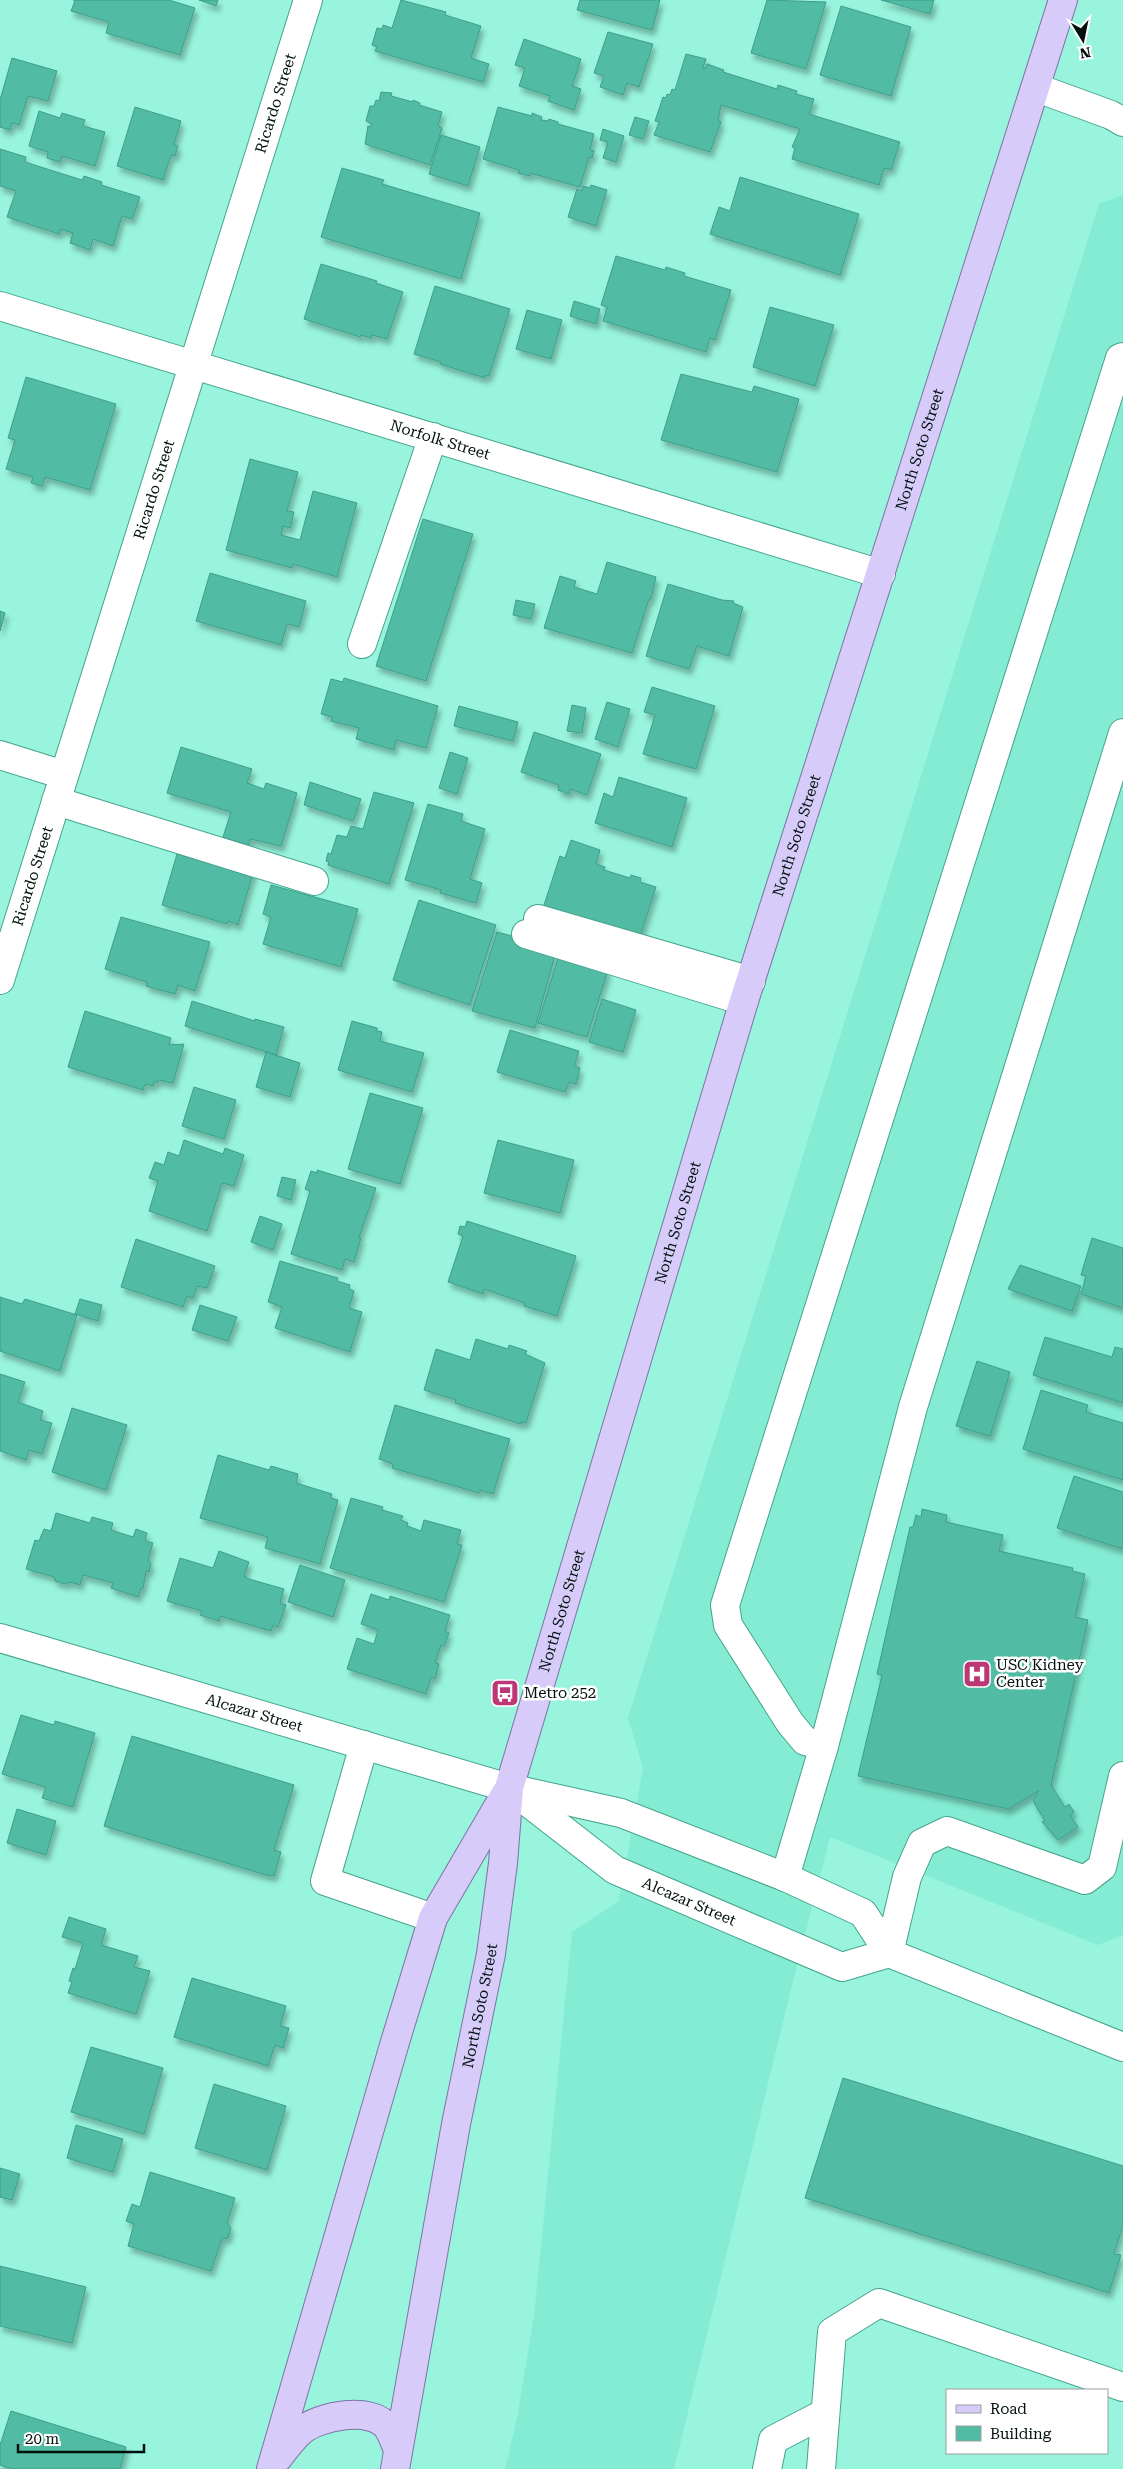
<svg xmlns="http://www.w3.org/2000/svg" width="1123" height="2469" font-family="'Roboto Serif',serif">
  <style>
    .built { fill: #83ecd2 }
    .building { fill: #51bba3; stroke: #3f9e89; filter: url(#shadow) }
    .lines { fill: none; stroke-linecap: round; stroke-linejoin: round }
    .minor-casing { stroke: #45a38e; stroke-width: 30 }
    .major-casing { stroke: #7b74a4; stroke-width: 30 }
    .minor { stroke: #fff; stroke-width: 28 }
    .major { stroke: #d7cbfa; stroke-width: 28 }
    .labels { text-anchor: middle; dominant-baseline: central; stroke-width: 5; stroke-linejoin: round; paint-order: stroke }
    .street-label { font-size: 15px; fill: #01110d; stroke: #fff }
    .poi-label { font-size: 15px; fill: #01110d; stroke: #fff; text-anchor: start }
  </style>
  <defs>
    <filter id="shadow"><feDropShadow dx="3" dy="5.5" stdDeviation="2.5" flood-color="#0004"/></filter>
  </defs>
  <rect width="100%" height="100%" fill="#98f4dc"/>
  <!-- built -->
  <path class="built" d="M1123 195V1935L1098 1945 830 1837 790 1993 674 2469H505L517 2419 534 2317 572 1932 619 1901 643 1768 628 1718 1099 204Z"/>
  <!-- building -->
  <g class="building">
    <path d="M73 0H169L195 8 180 55 106 33 109 22 71 11 75 1Z"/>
    <path d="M199 0H218L216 6Z"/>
    <path d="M401 0 446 12 445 15 481 26 471 58 489 64 483 82 375 51 377 47 372 45 377 28 382 29 383 25 392 28Z"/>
    <path d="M580 0H660L652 30 577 10Z"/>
    <path d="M767 0 826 2 806 69 751 53Z"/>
    <path d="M881 0H934L930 14Z"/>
    <path d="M841 6 911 27 891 96 820 75Z"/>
    <path d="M608 32 653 44 639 87 627 83 623 95 600 87 604 76 594 73Z"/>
    <path d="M524 39 581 59 572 86 581 89 574 110 548 101 550 96 519 86 525 68 515 65Z"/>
    <path d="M686 54 706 59 703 68H706L707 64 724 70 723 72 777 89 778 85 797 91 796 94 814 99 809 114 900 142 891 170 884 168 879 185 792 159 795 148 792 147 800 129 721 105 718 121 721 122 710 152 654 135 659 122 655 121 663 97 666 98 667 94 670 95 672 89 675 90Z"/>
    <path d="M12 58 57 71 48 101 28 96 19 125 12 123 10 130 0 127V100Z"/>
    <path d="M381 92 392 93 391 96 413 102V100L420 103 419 105 442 112 438 126 442 128 430 165 365 144 368 126 371 127 372 124 366 121 370 106H374L376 100 379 101Z"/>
    <path d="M135 107 181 121 174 144 178 146 175 156 171 155 163 180 117 166Z"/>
    <path d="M498 107 532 116V113L542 117 541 120 548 121 549 119 558 122V124L594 134 590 150 594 151 592 158 589 157 580 187 530 173V176L518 173 519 170 483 159Z"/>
    <path d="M39 111 60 118 62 113 85 120 83 126 105 132 95 166 62 156 60 162 47 158 48 152 29 146Z"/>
    <path d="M635 117 649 121 643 139 629 135Z"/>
    <path d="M603 129 624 136 616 162 603 158 608 142 600 140Z"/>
    <path d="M441 135 480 147 468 186 429 174Z"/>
    <path d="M0 149 26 157 25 162 82 180 84 176 102 182 101 185 140 197 132 219 122 216 113 246 93 239 90 250 70 243 73 233 61 229 59 234 7 217 16 191 0 186Z"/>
    <path d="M342 168 384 180 382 184 480 213 461 279 321 237Z"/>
    <path d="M740 177 859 214 840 275 710 234 719 207 730 211Z"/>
    <path d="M591 185 607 190 596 226 568 217 577 189 582 191 583 186 590 188Z"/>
    <path d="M616 256 665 270 666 267 685 273 684 276 731 290 715 340 710 338 706 352 603 321 607 307 601 305Z"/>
    <path d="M321 264 377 281 376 283 403 292 387 339 372 335 371 338 361 335 360 337 304 319Z"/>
    <path d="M435 286 510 309 489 376 485 375V378L440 364 441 362 414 354Z"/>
    <path d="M574 301 600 309 596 324 570 316Z"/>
    <path d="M770 307 834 325 815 386 753 367Z"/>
    <path d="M527 310 562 320 551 359 516 349Z"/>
    <path d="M681 374 752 392 754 386 799 399 777 472 661 440Z"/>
    <path d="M26 377 116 404 90 490 45 477 42 486 31 483 33 477 6 469 15 440 8 438Z"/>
    <path d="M250 459 298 472 287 511 294 512 290 528 283 526 281 535 300 540 313 491 357 503 337 577 293 564 292 568 226 550Z"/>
    <path d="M423 519 473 534 426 681 376 666Z"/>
    <path d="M607 562 656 577 651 599H649L632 653 544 628 560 576 576 581 574 587 597 594Z"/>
    <path d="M210 573 306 601 299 627 287 624 281 645 196 621Z"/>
    <path d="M668 584 722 600 734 601 733 603 743 607 729 656 697 646 689 669 646 656Z"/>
    <path d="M516 600 535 604 531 619 513 615Z"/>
    <path d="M0 611 5 613 0 631Z"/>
    <path d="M344 678 438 706 426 748 396 740 394 750 356 739 359 728 331 721 332 717 321 714 331 679 343 682Z"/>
    <path d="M652 687 715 706 696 769 643 754 655 715 644 712Z"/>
    <path d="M607 702 630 709 618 747 595 739Z"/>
    <path d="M572 705 586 708 582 733 567 731Z"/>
    <path d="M459 706 518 722 513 741 454 726Z"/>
    <path d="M534 732 601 754 587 795 570 789 569 794 558 790 559 785 521 772Z"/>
    <path d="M181 747 252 769 247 783 264 789 266 783 297 793 281 846 250 839 248 845 223 837 231 812 167 793Z"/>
    <path d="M450 752 468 758 457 794 439 788Z"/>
    <path d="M619 777 687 798 672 847 595 823 604 793 613 797Z"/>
    <path d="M310 782 361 799 353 821 304 805Z"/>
    <path d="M374 792 414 803 389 884 328 865 329 862 326 861 328 853 331 854 337 835 347 837 351 826 363 829Z"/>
    <path d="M428 804 463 814 461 821 485 829 470 879 482 883 476 903 440 893 441 890 405 880Z"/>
    <path d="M571 840 600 850 596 864 605 867 604 870 630 878 631 875 641 878 640 882 656 887 639 940 543 908 560 856 565 858Z"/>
    <path d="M177 854 219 866H255L238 925 228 921 227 924 162 905Z"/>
    <path d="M271 885 358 909 341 967 263 944 271 917 263 914Z"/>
    <path d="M419 900 496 925 470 1005 393 980Z"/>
    <path d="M121 917 210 942 195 991 178 985 175 994 146 986 147 982 105 969Z"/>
    <path d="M497 932 557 948 535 1028 472 1011Z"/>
    <path d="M559 955 608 970 587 1037 538 1023Z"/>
    <path d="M602 999 636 1010 623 1052 589 1042Z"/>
    <path d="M192 1001 255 1021V1019L284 1027 276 1055 185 1026Z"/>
    <path d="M85 1011 171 1038 169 1045 184 1044 173 1083 158 1080 157 1083 154 1081 153 1086 145 1084 143 1090 68 1067Z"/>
    <path d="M352 1021 377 1028V1031L382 1032 380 1041 424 1053 412 1092 338 1070Z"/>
    <path d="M510 1030 579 1051 574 1066 580 1068 576 1084 569 1082 565 1092 497 1072Z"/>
    <path d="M266 1052 300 1063 290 1097 256 1087Z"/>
    <path d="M194 1087 236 1100 224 1139 182 1126Z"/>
    <path d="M370 1093 423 1108 400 1184 348 1169Z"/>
    <path d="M184 1140 223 1154 225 1148 244 1155 234 1186 222 1183 207 1231 149 1211 158 1181 149 1178 155 1162 164 1165 168 1152 179 1156Z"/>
    <path d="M498 1140 574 1160 560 1213 484 1193Z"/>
    <path d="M317 1170 376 1188 359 1238H361L354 1262 345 1259 342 1270 291 1254 310 1191 305 1189 311 1171 317 1173Z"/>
    <path d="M282 1177 296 1180 291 1200 277 1196Z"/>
    <path d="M260 1216 282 1224 273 1250 251 1242Z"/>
    <path d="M467 1221 576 1256 557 1316 524 1306 525 1303 484 1289 483 1294 448 1282 463 1236 458 1234 460 1226 465 1227Z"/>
    <path d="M1092 1238 1123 1248V1308L1081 1294 1086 1276 1081 1275Z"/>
    <path d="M136 1239 215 1266 207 1288 197 1286 193 1298 187 1296 183 1307 121 1287Z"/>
    <path d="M280 1261 338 1278 337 1281 350 1285 349 1289 354 1291 349 1308 362 1312 350 1352 275 1328 282 1307 268 1302Z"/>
    <path d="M1020 1265 1081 1286 1072 1311 1008 1289Z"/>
    <path d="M0 1297 22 1304 25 1299 77 1315 60 1371 0 1351Z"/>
    <path d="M80 1299 102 1305 98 1321 75 1314Z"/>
    <path d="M200 1305 237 1317 228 1341 192 1330Z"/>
    <path d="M1045 1337 1112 1357 1115 1347 1123 1349V1403L1033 1375Z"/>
    <path d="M476 1339 508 1349 509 1345 527 1351 525 1354 545 1363 526 1423 521 1422V1424L455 1403 456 1400 424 1390 436 1349 470 1360Z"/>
    <path d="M977 1361 1010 1372 990 1436 956 1426Z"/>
    <path d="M0 1374 25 1382 18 1402 43 1411 40 1420 52 1423 42 1454 29 1450 26 1460 0 1451Z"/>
    <path d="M1041 1390 1088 1405 1086 1412 1123 1423V1480L1023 1449Z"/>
    <path d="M395 1405 510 1439 493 1494 480 1490 479 1493 392 1468 393 1464 379 1459Z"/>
    <path d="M72 1408 127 1425 106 1490 52 1472Z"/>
    <path d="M218 1455 269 1470 271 1466 298 1474 296 1483 332 1494 331 1498 338 1500 320 1564 265 1548 268 1537 200 1518Z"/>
    <path d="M1074 1476 1123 1492V1549L1057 1528Z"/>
    <path d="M351 1498 383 1507 382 1510 403 1516 401 1520 408 1523 407 1526 421 1531 424 1520 461 1530 457 1544 462 1545 444 1602 330 1568Z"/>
    <path d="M922 1509 947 1515 946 1522 1003 1535 999 1551 1073 1568 1072 1571 1085 1574 1075 1617 1088 1620 1051 1785 1065 1807 1069 1804 1074 1812 1070 1815 1078 1827 1058 1840 1042 1822 1045 1821 1033 1801 1038 1791 1008 1809 858 1776 882 1675 877 1674 910 1527H913L916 1515 921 1517Z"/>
    <path d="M56 1513 90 1523 92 1517 113 1523 111 1530 133 1537 136 1529 147 1533 145 1541 153 1543 148 1560 151 1564 149 1572 146 1571 143 1589 141 1588 138 1597 111 1588 113 1583 83 1575 80 1585 70 1582 65 1584 55 1581 54 1577 26 1569 35 1540 39 1541 44 1529 51 1531Z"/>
    <path d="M219 1551 249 1562 244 1576 249 1579 284 1589 280 1603 286 1605 278 1627 273 1625 271 1631 220 1616 219 1621 200 1615 202 1611 167 1601 180 1558 213 1568Z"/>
    <path d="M300 1565 345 1580 333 1617 288 1602Z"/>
    <path d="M371 1594 389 1600 390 1596 450 1615 445 1631 449 1633 444 1646 441 1645 435 1663 439 1664 435 1679 431 1677 426 1694 347 1669 357 1638 374 1644 378 1630 361 1624Z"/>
    <path d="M21 1715 54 1725 55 1721 95 1733 73 1807 42 1798 46 1787 2 1774Z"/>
    <path d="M132 1736 294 1785 274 1850 281 1852 274 1876 266 1875 104 1826Z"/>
    <path d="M17 1809 56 1821 46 1855 7 1843Z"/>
    <path d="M69 1917 106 1929 101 1945 138 1956 134 1967 150 1971 136 2014 68 1993 72 1982 69 1981 73 1968 75 1969 83 1943 62 1937Z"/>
    <path d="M192 1978 286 2006 280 2026 289 2028 283 2048 275 2045 268 2066 174 2037Z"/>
    <path d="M91 2047 163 2068 144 2134 71 2112Z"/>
    <path d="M843 2078 1123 2166V2225L1114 2254 1121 2255 1109 2293 805 2198Z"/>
    <path d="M214 2084 286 2106 267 2170 195 2148Z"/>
    <path d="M76 2125 123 2139 113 2172 67 2158Z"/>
    <path d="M0 2168 20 2174 12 2200 0 2197Z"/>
    <path d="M150 2172 235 2198 227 2223 231 2228 228 2238 222 2239 211 2271 128 2246 134 2224 126 2221 132 2204 140 2207Z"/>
    <path d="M0 2266 86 2287 72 2343 0 2326Z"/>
    <path d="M11 2411 126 2447 120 2469H13L0 2465V2445Z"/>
  </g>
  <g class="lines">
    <defs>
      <g id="minor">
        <path d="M1037 88 1111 115 1123 122"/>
        <path id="s1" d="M0 306 881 574"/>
        <path d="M362 644 433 437"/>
        <path d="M0 755 64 775"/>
        <path d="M56 801 314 881"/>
        <path d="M538 919 751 981"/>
        <path d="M526 934 744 1001"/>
        <path id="s2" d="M0 980 308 0"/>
        <path id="s3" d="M0 1638 509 1788 621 1813 785 1877 863 1913 889 1953 1123 2047"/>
        <path d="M364 1745 325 1881 433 1918"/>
        <path d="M824 1746 805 1741 790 1723 728 1625 725 1605 1120 358 1123 357"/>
        <path id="s4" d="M516 1793 615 1870 842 1967 889 1953"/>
        <path d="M785 1877 824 1746 913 1407 1123 733"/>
        <path d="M889 1953 907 1877 922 1843 947 1831 1085 1880 1102 1867 1123 1776"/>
        <path d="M767 2469 773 2440 825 2413"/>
        <path d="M821 2469 832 2332 879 2303 1123 2387"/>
      </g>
      <g id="major">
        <path d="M278 2458C285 2449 292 2439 301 2431 319 2416 372 2405 388 2428 392 2434 395 2443 398 2450"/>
        <path d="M271 2469 395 2042 433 1918 506 1793"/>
        <path id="s5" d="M395 2469 456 2124 491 1954 503 1863 509 1788 744 1001 1063 0"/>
      </g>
    </defs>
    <!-- minor casing -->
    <use href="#minor" class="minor-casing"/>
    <!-- major casing -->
    <use href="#major" class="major-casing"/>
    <!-- minor -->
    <use href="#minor" class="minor"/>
    <!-- major -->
    <use href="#major" class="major"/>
  </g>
  <!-- icons -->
  <defs>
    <symbol id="hospital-square" viewBox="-11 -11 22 22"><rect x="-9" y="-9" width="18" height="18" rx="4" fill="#bd3676" stroke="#fff"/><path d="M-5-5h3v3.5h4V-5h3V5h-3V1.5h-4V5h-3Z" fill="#fff"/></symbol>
    <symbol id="bus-square" viewBox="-11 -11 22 22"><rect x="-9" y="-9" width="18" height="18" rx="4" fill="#bd3676" stroke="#fff"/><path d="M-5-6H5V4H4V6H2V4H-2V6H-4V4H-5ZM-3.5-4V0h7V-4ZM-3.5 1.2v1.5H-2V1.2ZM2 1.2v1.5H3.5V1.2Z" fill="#fff"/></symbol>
  </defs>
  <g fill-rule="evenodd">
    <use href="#hospital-square" x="961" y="1658" width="32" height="32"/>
    <use href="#bus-square" x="489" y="1677" width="32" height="32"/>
  </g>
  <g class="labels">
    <!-- street labels -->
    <g class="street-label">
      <text stroke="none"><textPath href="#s2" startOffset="919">Ricardo Street</textPath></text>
      <text stroke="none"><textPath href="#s1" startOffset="460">Norfolk Street</textPath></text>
      <text stroke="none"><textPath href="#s5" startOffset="2091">North Soto Street</textPath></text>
      <text stroke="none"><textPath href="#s2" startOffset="514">Ricardo Street</textPath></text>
      <text stroke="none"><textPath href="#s5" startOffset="1686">North Soto Street</textPath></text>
      <text stroke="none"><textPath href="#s2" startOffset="109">Ricardo Street</textPath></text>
      <text stroke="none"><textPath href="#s5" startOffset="1281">North Soto Street</textPath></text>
      <text stroke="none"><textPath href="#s5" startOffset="876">North Soto Street</textPath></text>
      <text stroke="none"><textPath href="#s3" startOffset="265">Alcazar Street</textPath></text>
      <text stroke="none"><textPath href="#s4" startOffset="206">Alcazar Street</textPath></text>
      <text stroke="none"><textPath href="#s5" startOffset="471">North Soto Street</textPath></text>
    </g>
    <!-- poi labels -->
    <g class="poi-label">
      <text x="996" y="1665">USC Kidney<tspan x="996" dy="17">Center</tspan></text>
      <text x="524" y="1693">Metro 252</text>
    </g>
  </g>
  <!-- legend -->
  <rect x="946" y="2389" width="162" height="65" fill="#ffffff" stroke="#99a09e"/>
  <rect x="956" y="2405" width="25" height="8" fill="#d7cbfa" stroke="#99a09e"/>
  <text x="990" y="2414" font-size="15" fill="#01110d">Road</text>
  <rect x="956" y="2426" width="25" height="15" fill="#51bba3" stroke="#99a09e"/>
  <text x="990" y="2439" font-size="15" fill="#01110d">Building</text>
  <!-- north arrow -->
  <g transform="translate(1083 40) rotate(170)" stroke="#ffffff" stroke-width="4" paint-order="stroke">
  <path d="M0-4L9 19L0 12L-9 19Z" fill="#01110d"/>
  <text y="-8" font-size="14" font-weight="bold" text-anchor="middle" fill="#01110d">N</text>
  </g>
  <!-- scale -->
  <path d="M18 2444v8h126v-8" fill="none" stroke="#01110d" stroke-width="2.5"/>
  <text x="25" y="2444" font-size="15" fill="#01110d" stroke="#ffffff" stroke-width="4" paint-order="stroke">20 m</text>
</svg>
